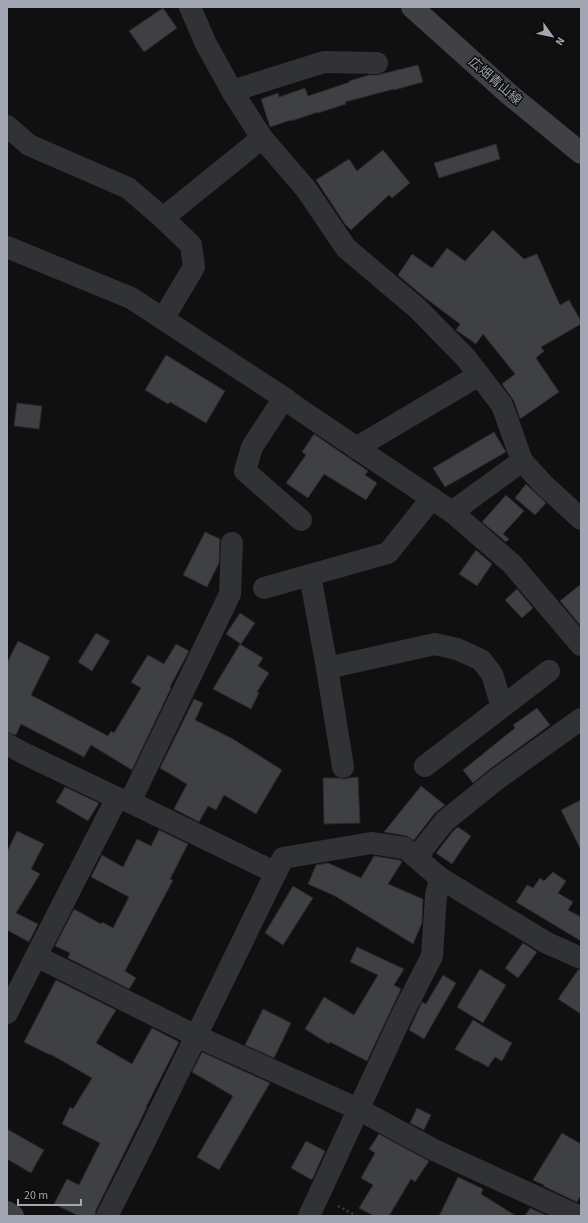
<svg xmlns="http://www.w3.org/2000/svg" width="588" height="1223" font-family="'Source Sans 3','Noto Sans JP',sans-serif">
  <style>
    .building { fill: #3f4044; stroke: #2a2a2d }
    .lines { fill: none; stroke-linecap: round; stroke-linejoin: round }
    .path { stroke: #37393d; stroke-width: 2.5; stroke-dasharray: 2 3; stroke-linecap: butt }
    .street { stroke: #313236; stroke-width: 22 }
    .secondary { stroke: #3f4146; stroke-width: 22 }
    .labels { text-anchor: middle; dominant-baseline: central; stroke-width: 3; stroke-linejoin: round; paint-order: stroke }
    .street-label { font-size: 13px; fill: #a1a6b2; stroke: #0b0b0c }
  </style>
  <rect width="100%" height="100%" fill="#101011"/>
  <!-- building -->
  <g class="building">
    <path d="M163 8 177 28 144 52 129 31Z"/>
    <path d="M418 65 423 82 394 90V89L345 102 346 104 318 113V112L291 121V120L270 127 261 99 278 93 279 97 305 88 308 96 350 82 349 81 369 75H377Z"/>
    <path d="M496 144 500 159 439 178 434 163Z"/>
    <path d="M383 150 410 183 392 198 389 195 351 230 345 224 316 180 349 159 357 171Z"/>
    <path d="M493 230 524 259 537 254 560 305 569 300 581 321V324L541 347 544 351 536 358 559 392 520 419 514 401 502 384 515 374 483 334 476 344 456 330 460 324 424 297 398 275 412 254 432 268 447 248 465 261Z"/>
    <path d="M166 355 225 391 206 423 170 402 168 404 145 390Z"/>
    <path d="M17 403 42 406 39 429 14 426Z"/>
    <path d="M494 432 506 452 445 487 433 468Z"/>
    <path d="M314 434 368 471 365 475 377 483 366 500 324 474 308 498 286 483 306 455 302 452Z"/>
    <path d="M526 484 546 503 535 515 515 498Z"/>
    <path d="M506 495 524 511 503 534 509 539 506 542 482 522Z"/>
    <path d="M205 532 220 539 219 563 207 587 183 575Z"/>
    <path d="M476 550 492 564 477 586 459 574Z"/>
    <path d="M581 584V626L560 601Z"/>
    <path d="M517 589 533 608 522 618 505 600Z"/>
    <path d="M240 613 255 623 241 644 226 634Z"/>
    <path d="M96 633 110 641 92 671 78 662Z"/>
    <path d="M18 641 50 657 31 695 108 736 111 731 114 733 141 688 131 682 148 655 164 664 176 644 189 651 170 687 171 688 132 770 91 745 84 757 21 724 16 735 7 732V663Z"/>
    <path d="M240 644 263 658 258 666 269 673 257 692 259 693 251 709 213 689Z"/>
    <path d="M194 699 203 703 195 720 233 739 282 770 256 814 224 795 216 810 208 806 199 822 174 809 187 784 160 768Z"/>
    <path d="M537 708 550 725 490 769 473 783 463 770 515 728 513 725Z"/>
    <path d="M358 777 360 823 324 824 323 778H338L345 779 349 778Z"/>
    <path d="M421 786 445 805 435 813 414 840 407 836 384 832Z"/>
    <path d="M65 787 99 803 88 821 56 802Z"/>
    <path d="M581 800V850L561 810Z"/>
    <path d="M458 827 471 836 452 864 436 853 454 830Z"/>
    <path d="M159 830 188 844 170 879 173 880 125 971 136 978 129 989 68 958 70 953 55 946 74 909 101 924 102 922 113 928 129 897 91 877 102 855 123 867 137 839 151 846Z"/>
    <path d="M17 831 44 844 31 869 40 874 16 913 38 924 29 942 7 930V852Z"/>
    <path d="M374 856 400 860 402 862 388 884 423 899 422 923 413 944 335 896 308 884 316 865 328 863 361 878Z"/>
    <path d="M553 872 566 881 558 893 573 902 568 910 581 917V941L516 902 527 885 533 888 540 878 544 881Z"/>
    <path d="M293 886 313 898 283 945 265 933Z"/>
    <path d="M523 943 537 952 518 978 505 968Z"/>
    <path d="M357 947 404 969 394 985 401 989 367 1061 330 1042 329 1044 305 1029 324 997 354 1015 378 975 350 962Z"/>
    <path d="M480 969 506 985 483 1023 457 1007Z"/>
    <path d="M578 970H581V1014L558 999Z"/>
    <path d="M443 975 456 983 424 1039 409 1030 422 1002 426 1004Z"/>
    <path d="M56 980 116 1010 96 1043 132 1064 152 1028 179 1042 146 1107H147L96 1210 95 1216H79L54 1204 67 1179 79 1185 100 1143 62 1124 70 1107 73 1109 92 1078 50 1054V1055L24 1042Z"/>
    <path d="M263 1009 291 1023 274 1058 245 1045Z"/>
    <path d="M473 1020 512 1043 502 1061 495 1057 488 1067 476 1060V1061L455 1049Z"/>
    <path d="M202 1052 270 1083 219 1170 197 1157 233 1096 192 1072Z"/>
    <path d="M417 1108 431 1115 424 1130 410 1123Z"/>
    <path d="M7 1129 44 1150 31 1173 7 1159Z"/>
    <path d="M562 1133 581 1144V1195L577 1202 543 1186 544 1185 533 1180Z"/>
    <path d="M379 1134 429 1161 415 1182 411 1179 389 1216H374L359 1208 373 1185 361 1178 375 1153 369 1149Z"/>
    <path d="M306 1141 325 1151 312 1180 291 1168Z"/>
    <path d="M458 1177 483 1189 481 1194 516 1216H439Z"/>
    <path d="M530 1208 548 1216H525Z"/>
  </g>
  <g class="lines">
    <!-- path -->
    <path class="path" d="M338 1206 357 1216"/>
    <!-- street -->
    <g class="street">
      <path d="M190 7 206 44 232 91 262 138 306 189 346 248 417 308 466 358 502 405 522 461 543 484 581 519"/>
      <path d="M232 91 324 62 377 63"/>
      <path d="M7 126 29 145 128 188 163 218 262 138"/>
      <path d="M163 218 191 245 194 267 163 319"/>
      <path d="M7 247 131 298 284 398 296 407 452 512 512 564 581 645"/>
      <path d="M284 398 252 447 245 471 301 520"/>
      <path d="M356 448 479 375"/>
      <path d="M452 512 522 461"/>
      <path d="M310 575 327 668 343 767"/>
      <path d="M264 588 388 553 432 498"/>
      <path d="M327 668 435 644 457 649 481 660 492 674 502 707"/>
      <path d="M7 744 23 753 117 798 130 802 276 873"/>
      <path d="M425 766 549 671"/>
      <path d="M130 802 230 594 232 543"/>
      <path d="M417 858 425 846 445 821 497 779 581 719"/>
      <path d="M36 956 196 1036 358 1109 434 1150 578 1216"/>
      <path d="M7 1013 117 798"/>
      <path d="M107 1216 140 1151 283 858 371 843 405 848 440 878 547 943 581 958"/>
      <path d="M309 1216 403 1013 432 956 436 896 440 878"/>
    </g>
    <!-- secondary -->
    <g class="secondary">
      <path d="M412 7 510 95 581 153"/>
      <path d="M7 1212 13 1216"/>
    </g>
  </g>
  <g class="labels">
    <!-- street labels -->
    <g class="street-label">
      <text transform="translate(495 81) rotate(41)">広畑青山線</text>
    </g>
  </g>
  <!-- border -->
  <rect width="588" height="1223" fill="none" stroke="#a1a6b2" stroke-width="16"/>
  <!-- north arrow -->
  <g transform="translate(552 36) rotate(123)" stroke="#0b0b0c" stroke-width="3" paint-order="stroke">
  <path d="M0-3L7 15L0 10L-7 15Z" fill="#a1a6b2"/>
  <text y="-6" font-size="11" font-weight="bold" text-anchor="middle" fill="#a1a6b2">N</text>
  </g>
  <!-- scale -->
  <path d="M18 1199v6h63v-6" fill="none" stroke="#a1a6b2" stroke-width="2"/>
  <text x="24" y="1199" font-size="12" fill="#a1a6b2" stroke="#0b0b0c" stroke-width="3" paint-order="stroke">20 m</text>
</svg>
